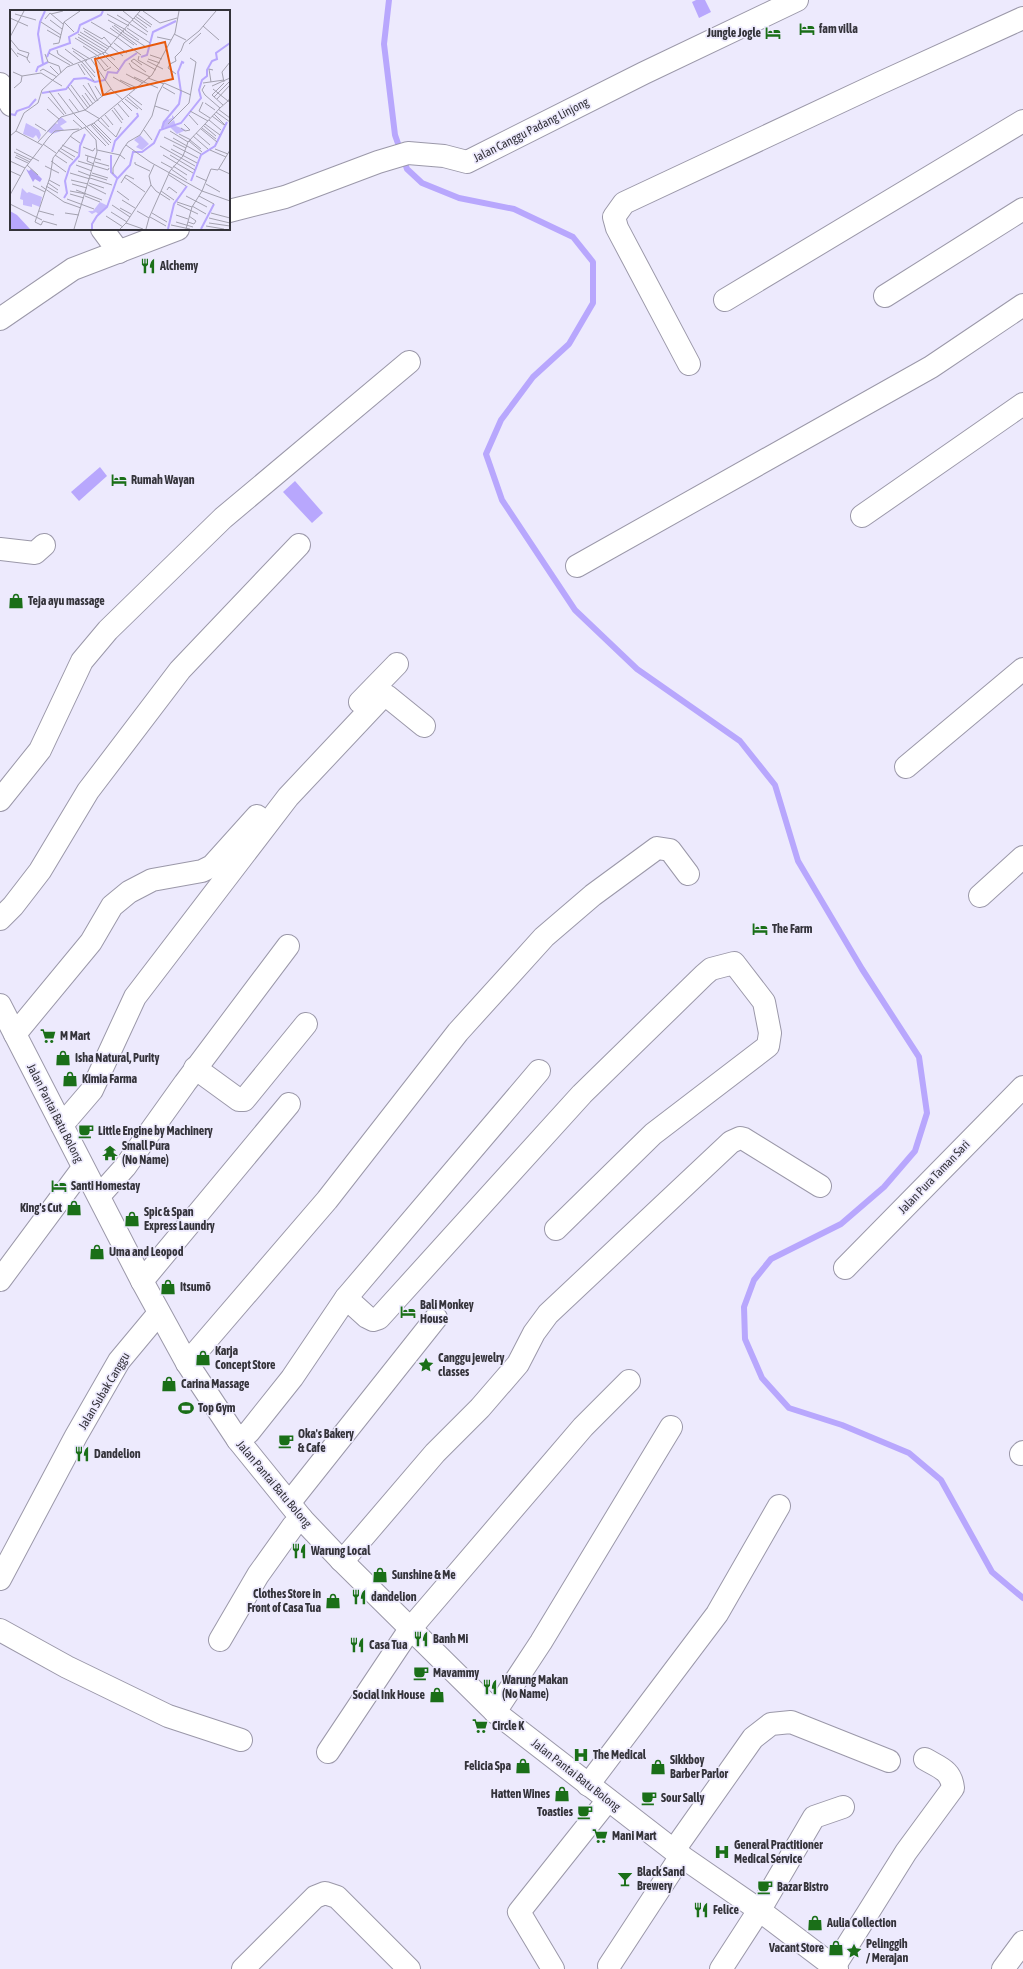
<svg xmlns="http://www.w3.org/2000/svg" width="1023" height="1969" font-family="'Asap Condensed',sans-serif">
  <style>
    .water { fill: #b8a7fd }
    .lines { fill: none; stroke-linecap: round; stroke-linejoin: round }
    .stream { stroke: #b8a7fd; stroke-width: 6 }
    .minor-casing { stroke: #9b98a9; stroke-width: 24 }
    .minor { stroke: #fff; stroke-width: 22 }
    .labels { text-anchor: middle; dominant-baseline: central; stroke-width: 3.5; stroke-linejoin: round; paint-order: stroke }
    .poi-label { font-size: 12px; font-weight: bold; fill: #34333a; stroke: #edeafd; text-anchor: start }
    .street-label { font-size: 12px; fill: #34333a; stroke: #edeafd }
    .inset-river { fill: none; stroke: #b8a7fd; stroke-width: 2 }
    .inset-road { fill: none; stroke: #a3a1af; stroke-width: 1 }
    .view { fill: #e8590c; fill-opacity: 0.15; stroke: #e8590c; stroke-width: 2 }
    .inset-edge { fill: none; stroke: #34333a; stroke-width: 2 }
  </style>
  <rect width="100%" height="100%" fill="#edeafd"/>
  <!-- water -->
  <g class="water">
    <path d="M696 0H705L711 12 699 18 692 2Z"/>
    <path d="M100 467 107 476 79 501 71 492Z"/>
    <path d="M295 481 323 513 312 523 283 492Z"/>
  </g>
  <g class="lines">
    <!-- stream -->
    <path class="stream" d="M389 0 384 44 395 135 407 169 422 183 459 198 514 209 573 237 593 262V303L569 344 533 377 501 420 486 454 502 500 575 610 637 669 740 741 775 785 798 861 862 969 919 1057 927 1113 915 1151 884 1187 841 1224 771 1259 754 1280 744 1307 745 1339 762 1378 789 1408 842 1425 909 1453 941 1480 992 1572 1023 1598"/>
    <defs>
      <g id="minor">
        <path d="M0 84 11 105"/>
        <path d="M229 211 285 197 378 162 408 153 444 156 467 162 644 73 797 0"/>
        <path d="M102 229 119 252"/>
        <path d="M885 296 1023 209"/>
        <path d="M725 300 1023 121"/>
        <path d="M0 319 73 269 178 229"/>
        <path d="M689 364 617 228 614 217 624 203 878 84 1023 18"/>
        <path d="M862 516 1023 404"/>
        <path d="M0 549 35 553 44 545"/>
        <path d="M577 566 931 367 1023 305"/>
        <path d="M360 702 397 664"/>
        <path d="M906 767 1023 669"/>
        <path d="M0 800 40 750 82 661 108 630 223 518 409 362"/>
        <path d="M980 896 1023 857"/>
        <path d="M0 919 13 906 40 871 88 791 180 670 299 545"/>
        <path d="M0 1005 142 1281 187 1363 238 1440 302 1519 341 1560 495 1712 681 1856 759 1910 837 1969"/>
        <path d="M15 1034 91 942 112 906 129 892 152 880 202 871 212 866 257 816"/>
        <path d="M195 1068 239 1100H244L306 1024"/>
        <path d="M62 1125 92 1090 135 997 288 797 383 696H387L424 726"/>
        <path d="M99 1196 125 1167 185 1083 288 946"/>
        <path d="M845 1268 1023 1087"/>
        <path d="M0 1280 83 1168"/>
        <path d="M142 1281 289 1104"/>
        <path d="M346 1298 367 1317 373 1320 379 1318 582 1094 704 975 711 969 734 963 764 1002 770 1033 768 1046 653 1134 556 1229"/>
        <path d="M187 1363 327 1200 458 1032 544 937 593 895 657 848 670 850 688 874"/>
        <path d="M238 1440 249 1432 292 1378 346 1298 539 1071"/>
        <path d="M1021 1454 1023 1452"/>
        <path d="M290 1502 436 1318"/>
        <path d="M341 1560 346 1557 435 1453 480 1408 518 1364 534 1333 548 1314 731 1142 740 1138 744 1139 820 1186"/>
        <path d="M0 1579 76 1436 119 1361 159 1313"/>
        <path d="M0 1630 67 1667 168 1716 241 1740"/>
        <path d="M220 1640 258 1575 293 1526 302 1519"/>
        <path d="M495 1712 541 1642 671 1427"/>
        <path d="M328 1752 410 1629 583 1427 629 1381"/>
        <path d="M588 1785 717 1614 779 1506"/>
        <path d="M674 1850 753 1738 771 1724 791 1722 889 1761"/>
        <path d="M609 1966 681 1856"/>
        <path d="M834 1967 906 1852 953 1788C951 1770 940 1768 925 1759"/>
        <path d="M243 1969 315 1897 325 1893 337 1897 409 1969"/>
        <path d="M553 1969 519 1912 608 1800"/>
        <path d="M721 1969 765 1901 814 1817 843 1807"/>
        <path d="M1003 1969 1023 1942"/>
      </g>
    </defs>
    <!-- minor casing -->
    <use href="#minor" class="minor-casing"/>
    <!-- minor -->
    <use href="#minor" class="minor"/>
  </g>
  <!-- icons -->
  <defs>
    <symbol id="hotel-bare" viewBox="-9 -9 18 18"><path d="M-6-4.5h1.5V1H6V5H4.5V3h-9V5H-6ZM-4 0a1.8 1.8 0 1 1 3.6 0ZM.5 0V-2.5h3Q6-2.5 6 0Z" fill="#1a6f18" stroke="#edeafd" stroke-width="2.5" paint-order="stroke"/></symbol>
    <symbol id="restaurant-bare" viewBox="-9 -9 18 18"><path d="M-5-6h1v4h1v-4h1v4h1v-4h1v5L-1.5 .5V6h-2V.5L-5-1ZM5-6V6H3V1.5H1.5Q1.5-4 5-6Z" fill="#1a6f18" stroke="#edeafd" stroke-width="2.5" paint-order="stroke"/></symbol>
    <symbol id="shop-bare" viewBox="-9 -9 18 18"><path d="M-5-2.5h2.3a2.7 3.5 0 0 1 5.4 0H5L5.5 6h-11ZM-1.5-2.5h3a1.5 2.3 0 0 0-3 0Z" fill="#1a6f18" stroke="#edeafd" stroke-width="2.5" paint-order="stroke"/></symbol>
    <symbol id="supermarket-bare" viewBox="-9 -9 18 18"><path d="M-6-5.5h2.5l.6 2H6L4.5 2H-2.5L-4.4-4H-6ZM-1.5 3.2a1.3 1.3 0 1 0 .1 0ZM3 3.2a1.3 1.3 0 1 0 .1 0Z" fill="#1a6f18" stroke="#edeafd" stroke-width="2.5" paint-order="stroke"/></symbol>
    <symbol id="cafe-bare" viewBox="-9 -9 18 18"><path d="M-5.5-4.5H6V0H3Q3 3.5 0 3.5H-2.5Q-5.5 3.5-5.5 0ZM3-3.2v2h1.7v-2ZM-6 4.5H4V6H-6Z" fill="#1a6f18" stroke="#edeafd" stroke-width="2.5" paint-order="stroke"/></symbol>
    <symbol id="temple-bare" viewBox="-9 -9 18 18"><path d="M0-6L5-2H3V0L6.5 2.5H4V6H1.5V3h-3V6H-4V2.5H-6.5L-3 0V-2H-5Z" fill="#1a6f18" stroke="#edeafd" stroke-width="2.5" paint-order="stroke"/></symbol>
    <symbol id="sight-bare" viewBox="-9 -9 18 18"><path d="M0-6L1.8-2.2L6-1.7L2.9 1.2L3.7 5.4L0 3.3L-3.7 5.4L-2.9 1.2L-6-1.7L-1.8-2.2Z" fill="#1a6f18" stroke="#edeafd" stroke-width="2.5" paint-order="stroke"/></symbol>
    <symbol id="stadium-bare" viewBox="-9 -9 18 18"><path d="M0-5a6.5 5 0 1 0 0 10a6.5 5 0 1 0 0-10ZM-3.5-1.8h7v3.6h-7Z" fill="#1a6f18" stroke="#edeafd" stroke-width="2.5" paint-order="stroke"/></symbol>
    <symbol id="hospital-bare" viewBox="-9 -9 18 18"><path d="M-5-5h3v3.5h4V-5h3V5h-3V1.5h-4V5h-3Z" fill="#1a6f18" stroke="#edeafd" stroke-width="2.5" paint-order="stroke"/></symbol>
    <symbol id="bar-bare" viewBox="-9 -9 18 18"><path d="M-6-5H6L.8 .8V4.5H3.5V6h-7V4.5H-.8V.8Z" fill="#1a6f18" stroke="#edeafd" stroke-width="2.5" paint-order="stroke"/></symbol>
  </defs>
  <g fill-rule="evenodd">
    <use href="#hotel-bare" x="796" y="18" width="22" height="22"/>
    <use href="#hotel-bare" x="762" y="22" width="22" height="22"/>
    <use href="#restaurant-bare" x="137" y="255" width="22" height="22"/>
    <use href="#hotel-bare" x="108" y="469" width="22" height="22"/>
    <use href="#shop-bare" x="5" y="590" width="22" height="22"/>
    <use href="#hotel-bare" x="749" y="918" width="22" height="22"/>
    <use href="#supermarket-bare" x="37" y="1025" width="22" height="22"/>
    <use href="#shop-bare" x="52" y="1047" width="22" height="22"/>
    <use href="#shop-bare" x="59" y="1068" width="22" height="22"/>
    <use href="#cafe-bare" x="75" y="1120" width="22" height="22"/>
    <use href="#temple-bare" x="99" y="1142" width="22" height="22"/>
    <use href="#hotel-bare" x="48" y="1175" width="22" height="22"/>
    <use href="#shop-bare" x="63" y="1197" width="22" height="22"/>
    <use href="#shop-bare" x="121" y="1208" width="22" height="22"/>
    <use href="#shop-bare" x="86" y="1241" width="22" height="22"/>
    <use href="#shop-bare" x="157" y="1276" width="22" height="22"/>
    <use href="#hotel-bare" x="397" y="1301" width="22" height="22"/>
    <use href="#shop-bare" x="192" y="1347" width="22" height="22"/>
    <use href="#sight-bare" x="415" y="1354" width="22" height="22"/>
    <use href="#shop-bare" x="158" y="1373" width="22" height="22"/>
    <use href="#stadium-bare" x="175" y="1397" width="22" height="22"/>
    <use href="#cafe-bare" x="275" y="1430" width="22" height="22"/>
    <use href="#restaurant-bare" x="71" y="1443" width="22" height="22"/>
    <use href="#restaurant-bare" x="288" y="1540" width="22" height="22"/>
    <use href="#shop-bare" x="369" y="1564" width="22" height="22"/>
    <use href="#restaurant-bare" x="348" y="1586" width="22" height="22"/>
    <use href="#shop-bare" x="322" y="1590" width="22" height="22"/>
    <use href="#restaurant-bare" x="410" y="1628" width="22" height="22"/>
    <use href="#restaurant-bare" x="346" y="1634" width="22" height="22"/>
    <use href="#cafe-bare" x="410" y="1662" width="22" height="22"/>
    <use href="#restaurant-bare" x="479" y="1676" width="22" height="22"/>
    <use href="#shop-bare" x="426" y="1684" width="22" height="22"/>
    <use href="#supermarket-bare" x="469" y="1715" width="22" height="22"/>
    <use href="#hospital-bare" x="570" y="1744" width="22" height="22"/>
    <use href="#shop-bare" x="512" y="1755" width="22" height="22"/>
    <use href="#shop-bare" x="647" y="1756" width="22" height="22"/>
    <use href="#shop-bare" x="551" y="1783" width="22" height="22"/>
    <use href="#cafe-bare" x="638" y="1787" width="22" height="22"/>
    <use href="#cafe-bare" x="574" y="1801" width="22" height="22"/>
    <use href="#supermarket-bare" x="589" y="1825" width="22" height="22"/>
    <use href="#hospital-bare" x="711" y="1841" width="22" height="22"/>
    <use href="#bar-bare" x="614" y="1868" width="22" height="22"/>
    <use href="#cafe-bare" x="754" y="1876" width="22" height="22"/>
    <use href="#restaurant-bare" x="690" y="1899" width="22" height="22"/>
    <use href="#shop-bare" x="804" y="1912" width="22" height="22"/>
    <use href="#shop-bare" x="825" y="1937" width="22" height="22"/>
    <use href="#sight-bare" x="843" y="1940" width="22" height="22"/>
  </g>
  <g class="labels">
    <!-- poi labels -->
    <g class="poi-label">
      <text x="819" y="29">fam villa</text>
      <text x="761" y="33" text-anchor="end">Jungle Jogle</text>
      <text x="160" y="266">Alchemy</text>
      <text x="131" y="480">Rumah Wayan</text>
      <text x="28" y="601">Teja ayu massage</text>
      <text x="772" y="929">The Farm</text>
      <text x="60" y="1036">M Mart</text>
      <text x="75" y="1058">Isha Natural, Purity</text>
      <text x="82" y="1079">Kimia Farma</text>
      <text x="98" y="1131">Little Engine by Machinery</text>
      <text x="122" y="1146">Small Pura<tspan x="122" dy="14">(No Name)</tspan></text>
      <text x="71" y="1186">Santi Homestay</text>
      <text x="62" y="1208" text-anchor="end">King's Cut</text>
      <text x="144" y="1212">Spic &amp; Span<tspan x="144" dy="14">Express Laundry</tspan></text>
      <text x="109" y="1252">Uma and Leopod</text>
      <text x="180" y="1287">Itsumō</text>
      <text x="420" y="1305">Bali Monkey<tspan x="420" dy="14">House</tspan></text>
      <text x="215" y="1351">Karja<tspan x="215" dy="14">Concept Store</tspan></text>
      <text x="438" y="1358">Canggu jewelry<tspan x="438" dy="14">classes</tspan></text>
      <text x="181" y="1384">Carina Massage</text>
      <text x="198" y="1408">Top Gym</text>
      <text x="298" y="1434">Oka's Bakery<tspan x="298" dy="14">&amp; Cafe</tspan></text>
      <text x="94" y="1454">Dandelion</text>
      <text x="311" y="1551">Warung Local</text>
      <text x="392" y="1575">Sunshine &amp; Me</text>
      <text x="321" y="1594" text-anchor="end">Clothes Store in<tspan x="321" dy="14">Front of Casa Tua</tspan></text>
      <text x="371" y="1597">dandelion</text>
      <text x="433" y="1639">Banh Mi</text>
      <text x="369" y="1645">Casa Tua</text>
      <text x="433" y="1673">Mavammy</text>
      <text x="502" y="1680">Warung Makan<tspan x="502" dy="14">(No Name)</tspan></text>
      <text x="425" y="1695" text-anchor="end">Social Ink House</text>
      <text x="492" y="1726">Circle K</text>
      <text x="593" y="1755">The Medical</text>
      <text x="670" y="1760">Sikkboy<tspan x="670" dy="14">Barber Parlor</tspan></text>
      <text x="511" y="1766" text-anchor="end">Felicia Spa</text>
      <text x="550" y="1794" text-anchor="end">Hatten Wines</text>
      <text x="661" y="1798">Sour Sally</text>
      <text x="573" y="1812" text-anchor="end">Toasties</text>
      <text x="612" y="1836">Mani Mart</text>
      <text x="734" y="1845">General Practitioner<tspan x="734" dy="14">Medical Service</tspan></text>
      <text x="637" y="1872">Black Sand<tspan x="637" dy="14">Brewery</tspan></text>
      <text x="777" y="1887">Bazar Bistro</text>
      <text x="713" y="1910">Felice</text>
      <text x="827" y="1923">Aulia Collection</text>
      <text x="866" y="1944">Pelinggih<tspan x="866" dy="14">/ Merajan</tspan></text>
      <text x="824" y="1948" text-anchor="end">Vacant Store</text>
    </g>
    <!-- street labels -->
    <g class="street-label">
      <text transform="translate(531 130) rotate(-27)">Jalan Canggu Padang Linjong</text>
      <text transform="translate(55 1113) rotate(63)">Jalan Pantai Batu Bolong</text>
      <text transform="translate(934 1177) rotate(-46)">Jalan Pura Taman Sari</text>
      <text transform="translate(104 1391) rotate(-59)">Jalan Subak Canggu</text>
      <text transform="translate(274 1484) rotate(50)">Jalan Pantai Batu Bolong</text>
      <text transform="translate(576 1775) rotate(38)">Jalan Pantai Batu Bolong</text>
    </g>
  </g>
  <!-- overview -->
  <g transform="translate(10 10)">
    <rect width="220" height="220" fill="#edeafd"/>
    <path d="M162 105 165 108 158 114 164 110 166 116 176 120 167 124 160 117 151 118 153 111 162 108ZM51 107 57 112 50 116 54 120 42 124 37 121 45 113 48 114 47 111ZM16 113 29 120 31 125 29 130 26 125 23 128 13 124ZM130 125 139 134 132 140 126 137 129 134 124 130ZM12 178 17 183 19 182 32 187 30 197 22 194V197L13 195V190L10 189ZM90 192 98 196 88 204 86 202 82 204 78 201H83Z" fill="#c6bbfb"/>
    <path d="M16 159 19 161 21 159 28 165 32 169 30 172 25 169 23 172Z" fill="#b2a1f6"/>
    <path d="M0 201 7 205 20 219H0Z" fill="#b8a7fd"/>
    <path class="inset-river" d="M37 47 40 40 60 33 59 27 68 22 70 15 91 5 93 1M131 47 137 45 143 22 166 11M33 54 28 24 30 12 35 1M26 62 28 57 38 52M32 83 56 79 64 69 76 68 85 72 95 70 98 62 107 63 115 51 127 43M0 104 5 105 7 101 19 97 26 89M152 119 154 112 169 94 171 82 168 62 172 52 174 53M102 142 105 131 128 106 127 103M101 145V162L107 168M181 171 191 145 205 136 217 112M54 188 57 183 55 171 60 156 69 146 70 136 75 124M82 219V214L87 206 97 197 107 169 120 155 123 142H132L144 133 150 120 171 113 191 88 189 80 192 70 197 66V60L202 51 207 49 206 43 220 33M158 219 164 194 177 176M191 219 204 194"/>
    <path class="inset-road" d="M113 1 123 9M133 1 150 13 167 8M5 4 26 10M41 4 53 1M97 4 119 16M127 4 142 15M107 5 120 13M125 6 141 17M0 8 18 16M124 8 137 18M35 9 40 3 53 14M40 10 52 19M98 10 116 20M122 10 138 22M31 12 51 25M54 12 64 22M81 12 108 28M120 14 137 25M104 15 114 22M102 16 112 24M193 16 209 30M73 18 92 29 94 27 101 35M100 18 124 35M117 18 140 33M37 20 51 28M115 20 129 30M74 21 99 37M70 22 98 39M113 22 136 37M68 24 96 41M112 24 127 35M164 24 176 30M0 27 14 1M68 27 94 43M147 27 161 30M65 28 91 44M108 28 131 45M0 29 9 40 19 43 17 49 20 53M104 33 117 43M43 34 49 33 54 12 70 1M179 34 191 23M73 36 88 46M100 36 113 46M0 37 8 47M62 38 80 49M55 39 73 53M47 40 48 44 63 54M63 41 77 51M95 42 105 50M7 43 18 48M39 43 60 55M35 44 38 52 49 56 51 63M93 44 109 60M140 45 152 49M88 46 98 57M129 46 128 50 146 60M85 47 95 61 101 57M81 49 102 80 113 90M138 49 150 53M75 51 85 63M137 51 153 59M73 53 85 67M119 53 122 58 140 67M68 54 75 65M71 54 84 71M132 55 124 49 121 51 136 62M40 56 49 65M30 61 33 59 47 67M3 62 12 66 31 63 52 76M116 64 133 73M166 64 158 58 160 54 166 51 165 47 171 41 174 33 189 21 206 1M103 67 125 80M124 67 135 72M138 68 154 74M110 70 127 78M134 72 148 78M201 72 199 59 203 60M214 72 212 62 220 52M78 73 88 91M193 73 214 70M61 75 78 98M73 75 86 92M195 75 192 80 195 85 210 98M85 76 92 87M202 76 220 68M58 77 75 100 90 109M153 77 165 84M4 78 11 72 12 66M203 79 218 91 220 88M39 81 56 104M48 83 64 104 96 136M75 83 83 94M72 85 80 96M119 85 132 95M38 87 54 105M117 87 132 100M204 87 220 71M59 89 69 102M115 89 128 99M207 89 220 75M112 91 122 101M193 92 189 101 200 108M195 93 205 100M108 94 119 107M213 95 202 85 214 73M145 96 159 101M104 98 113 110M37 99 49 109M208 99 220 108M102 100 112 113M180 101 198 111M206 102 220 112M204 104 215 115M95 105 103 115M179 105 188 115M202 106 214 115M91 108 99 117M63 110 72 118M88 110 106 127 111 117M199 110 211 120M84 113 101 130M25 114 36 121M82 114 101 133M158 114 179 93 186 52 180 48M195 114 210 125M81 115 99 135M194 116 206 126M171 118 175 121 180 120 174 114M192 118 206 129M191 119 207 132M134 120 142 130M6 121 32 135M160 121 178 132M186 123 200 135M169 124 181 130M0 126 6 121 14 103 28 93 32 80 57 57 94 43 130 1M60 126 70 133M183 126 198 139M154 127 176 138M163 128 191 144M180 130 191 139M179 131 192 142M28 132 51 107 75 100 101 79M33 134 46 143M52 135 68 143M116 135 140 152 192 181 201 159 208 160 220 140M163 135 188 148M150 136 185 156M73 137 83 141 85 138M50 138 65 147M6 139 29 151M161 139 187 153M205 139 218 144M48 140 63 150M87 140 110 145 115 149M200 140 216 147M4 142 21 150M6 145 20 152M45 145 57 153M75 145 91 150M153 145 183 163M160 145 185 160M78 146 77 151 84 154M5 147 18 153M0 151 15 158M41 151 56 162M68 151 98 160 99 158M85 152 99 156M125 152V154L140 161M151 152 162 158M17 155 28 165M66 155 82 161M144 155 139 166 141 175 146 181 160 190M35 156 49 163M163 156 177 165M161 159 177 170M209 159 220 164M0 161 11 166M68 161 81 166M60 163 80 169M82 163 98 168M103 164V158L113 139 118 132 130 125 142 106 148 84 154 73 181 85M81 165 97 170M159 165 176 176M186 166 197 171M114 167 135 182M80 168 102 175M39 170 50 176M61 170 78 174M38 173 48 180M79 173 94 178M111 173 116 165 124 169M62 174 77 178M196 174 210 182M78 175 96 184M23 176 35 182M31 176 54 192 71 198M36 176 48 183M66 180 92 190M157 180 159 177 167 183M60 181 76 184M107 181 119 190M151 181 164 190M60 184 74 188M0 185 15 158 39 127 45 121 69 119M75 186 90 192M176 186 197 197M189 186 204 194M57 189 84 199M112 190 125 198M167 192 182 197M0 194 32 210M167 194 188 204M102 195 120 207M182 196 196 204M110 198 121 204M29 201 44 205M127 201 139 208M101 202 117 212M55 203 69 205M142 203 157 212M201 203 220 208M166 205 178 209M96 206 113 217M140 207 156 216M199 208 220 213M166 212 183 217M178 212 184 214 186 211 179 206M116 213 141 175M199 213 220 216M47 215 33 211 31 215 25 212 40 167 43 148 63 123 84 113 142 65 165 23 169 1M161 215 180 219M196 216 214 219M64 219 87 142 86 130 75 118M110 219 116 213 133 219M136 219 139 208 160 161 173 146 178 132 210 98 218 91 220 92M176 219 182 197 192 181 220 191"/>
    <path class="view" d="M155 32 163 69 93 85 85 49Z"/>
    <rect width="220" height="220" class="inset-edge"/>
  </g>
</svg>
